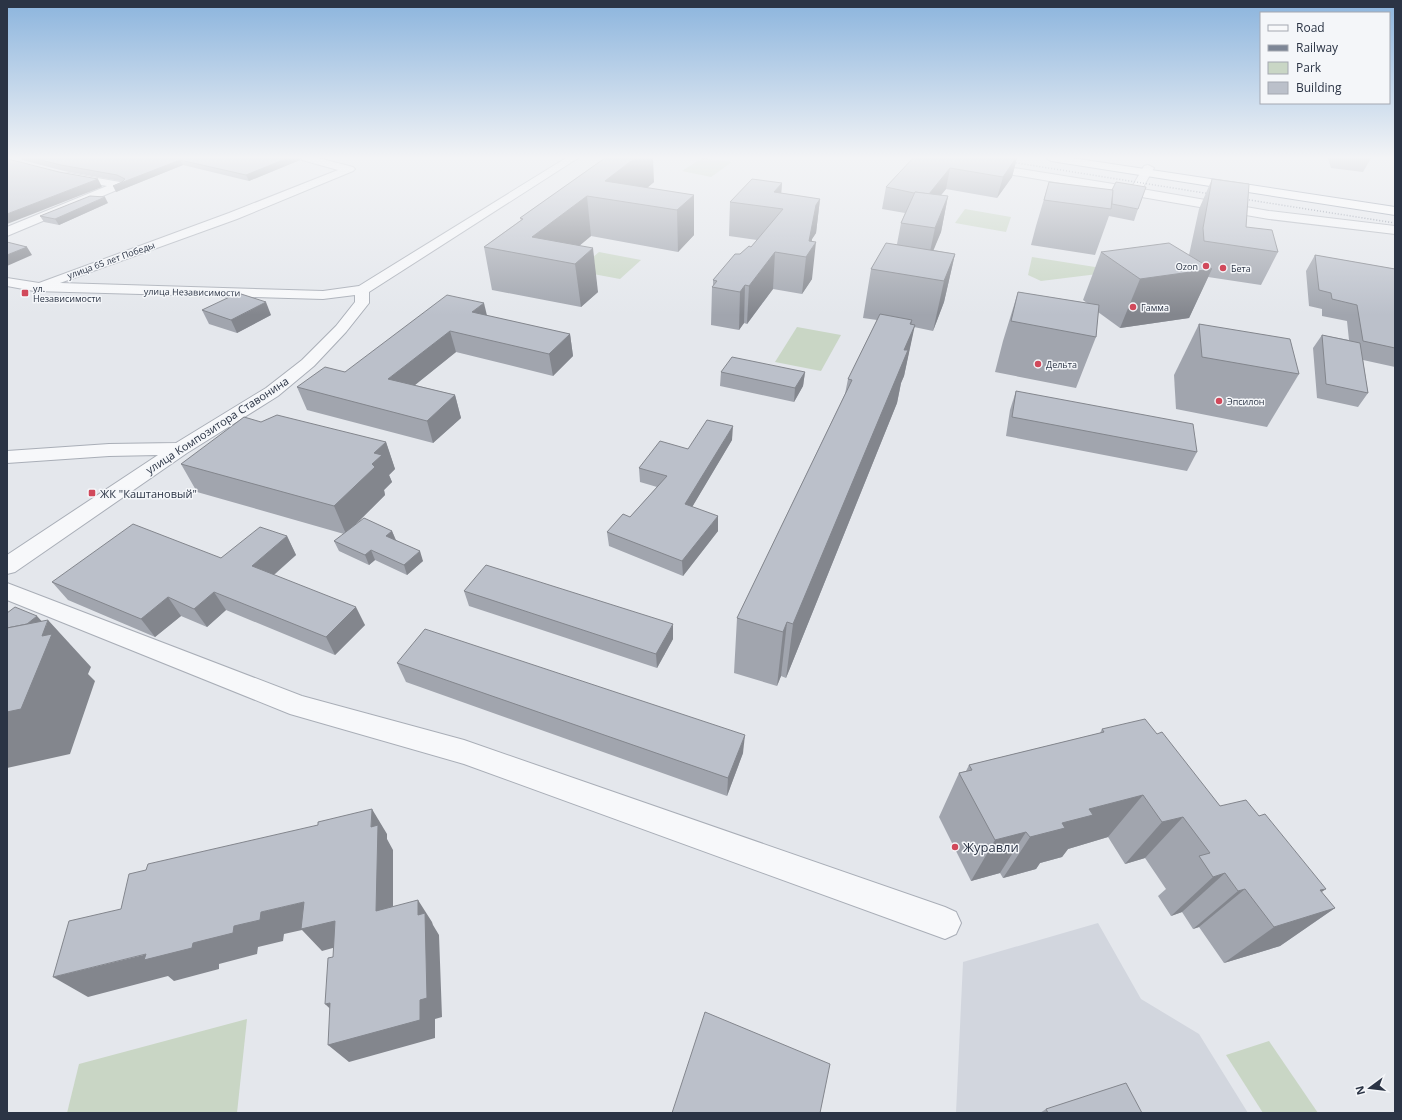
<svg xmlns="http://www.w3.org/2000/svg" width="1402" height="1120" font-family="'Open Sans',sans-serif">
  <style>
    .built { fill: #d2d6de }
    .green { fill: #c9d6c5 }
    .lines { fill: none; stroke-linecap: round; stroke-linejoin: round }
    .minor-casing { stroke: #a9aeb7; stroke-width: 2 }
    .highway-casing { stroke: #8b94a3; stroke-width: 2 }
    .minor { fill: #f7f8fa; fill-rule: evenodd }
    .highway { fill: #fff; fill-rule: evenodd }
    .rail { stroke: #7d8696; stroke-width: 1.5; stroke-dasharray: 1 2; stroke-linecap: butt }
    .wall { fill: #a1a5ae }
    .shaded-wall { fill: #83868d }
    .building { fill: #bbc0ca; stroke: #83868d }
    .poi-dot { fill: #d1495b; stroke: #f4f6f9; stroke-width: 1.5 }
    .labels { text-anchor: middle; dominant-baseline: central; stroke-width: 3; stroke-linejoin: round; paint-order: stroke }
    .far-street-label { font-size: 9px; fill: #2b3445; stroke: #f4f6f9 }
    .far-poi-label { font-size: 9px; fill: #2b3445; stroke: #f4f6f9; text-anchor: start }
    .street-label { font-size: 11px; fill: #2b3445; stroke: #f4f6f9 }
    .poi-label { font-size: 11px; fill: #2b3445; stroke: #f4f6f9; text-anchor: start }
    .near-poi-label { font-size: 13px; fill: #2b3445; stroke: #f4f6f9; text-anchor: start }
  </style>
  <rect width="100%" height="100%" fill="#e4e7ec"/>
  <!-- built -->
  <path class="built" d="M1098 923 1141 999 1199 1034 1248 1113H956L963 962Z"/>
  <!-- green -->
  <g class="green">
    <path d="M702 158 732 162 711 177 682 171Z"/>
    <path d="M965 209 1011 217 1006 232 955 223Z"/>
    <path d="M599 252 641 260 620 279 577 271Z"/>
    <path d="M1032 257 1114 270V272L1041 281 1028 275Z"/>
    <path d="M797 327 841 335 821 371 775 362Z"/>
    <path d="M247 1019 237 1113H67L79 1064Z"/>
    <path d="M1269 1041 1318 1113H1263L1226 1055Z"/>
  </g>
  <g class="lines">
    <defs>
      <g id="minor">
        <path d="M301 158H318L353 167 355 169 353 171 237 219 60 283 323 291 359 286 566 158H578L369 292V303L346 332 314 366 278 396 187 453 15 572 7 574V555L158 455 109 456 7 463V451L109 444 176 443 266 388 302 360 336 326 355 302V295L323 299 34 291 7 286V278L39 283 229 213 338 170 302 160Z"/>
        <path d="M928 158H952L1132 187 1144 166 1148 165 1154 168 1142 189 1269 211 1395 226V234L1269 219 933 161Z"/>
        <path d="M69 173 120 182 126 185 124 187 7 236V227L107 186 65 178 63 176 65 174Z"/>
        <path d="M7 583 302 696 464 740 945 907 956 912 961 923 956 934 945 939 464 764 290 714 7 600Z"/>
      </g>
      <path id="highway" d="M1046 158H1072L1395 207V215L1051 161Z"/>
    </defs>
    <!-- minor casing -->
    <use href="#minor" class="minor-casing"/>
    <!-- highway casing -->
    <use href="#highway" class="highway-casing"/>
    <!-- minor -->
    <use href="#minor" class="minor"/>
    <!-- highway -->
    <use href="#highway" class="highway"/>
    <!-- rail -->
    <g class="rail">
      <path d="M986 158 1217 195"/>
      <path d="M1237 198 1395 223"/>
    </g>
  </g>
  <!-- wall -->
  <g class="wall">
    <path d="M21 158H300V160L249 181 183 165 116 192 122 182 120 181 64 171 22 160Z"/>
    <path d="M605 158 654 182 647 188 694 195V235L678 252 591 236 579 246 598 292 581 307 492 290 484 247 521 220 520 218Z"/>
    <path d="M913 158H1017L1012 177 997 198 946 189 941 195 948 196 941 232 933 250 955 254 944 302 933 331 914 327 904 376 901 383 897 403 786 678 781 676 777 686 734 673 737 618 845 394 848 379 877 320 863 318 871 269 897 244 901 223 905 213 882 209 886 187Z"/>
    <path d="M1328 158H1371L1363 172 1331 168Z"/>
    <path d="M1212 179 1246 227 1278 252 1261 285 1208 277 1189 318 1120 328 1098 312 1096 337 1076 388 995 372 1003 341 1018 292 1087 303 1083 300 1101 252 1189 255 1199 209Z"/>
    <path d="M1049 182 1138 209 1134 221 1109 216 1095 255 1031 245 1036 226Z"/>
    <path d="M782 183 781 193 820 199 816 233 812 239V279L802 294 773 289 747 324 744 323 739 330 711 325 712 287 713 286V280L740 254 751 247 757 240 729 236 730 202Z"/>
    <path d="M108 203 59 225 44 222 40 216Z"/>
    <path d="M1315 255 1395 269V367L1363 360 1368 393 1358 407 1317 398 1313 348 1322 335 1349 340 1347 321 1322 316V309L1309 306 1306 271Z"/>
    <path d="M202 310 271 315 237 333 209 324Z"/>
    <path d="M487 316 570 334 573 356 553 376 456 352 415 385 455 395 461 418 433 443 307 410 297 387 345 372Z"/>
    <path d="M1199 324 1299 374 1267 427 1176 409 1174 375Z"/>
    <path d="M721 372H805L803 386 794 402 720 386Z"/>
    <path d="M1016 391 1197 452 1187 471 1006 436 1010 410Z"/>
    <path d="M261 422 386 442 395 469 389 475 392 482 384 490 385 495 354 526 392 531 396 540 423 561 407 575 375 560 369 565 339 551 334 541 344 534 197 492 181 464Z"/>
    <path d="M732 440 692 507 718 531 683 576 609 546 607 532 630 517 657 487 640 482 639 468 688 449Z"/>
    <path d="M287 536 296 555 274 575 365 625 335 655 226 610 207 627 181 616 155 637 68 600 52 582 221 558Z"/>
    <path d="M464 591 673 639 657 668 469 606Z"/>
    <path d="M397 663 743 753 727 796 406 682Z"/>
    <path d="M1102 729 1157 734 1220 806 1321 892 1335 908 1280 946 1224 963 1199 927 1193 929 1182 912 1171 916 1158 896 1166 889 1145 858 1125 864 1108 837 1068 849 1062 857 1040 863 1036 869 1003 878 1000 873 971 881 939 817 959 773 966 771 969 765 1100 733Z"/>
    <path d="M1046 1109 1142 1113H1040Z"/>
  </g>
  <!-- shaded-wall -->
  <g class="shaded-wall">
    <path d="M288 158H300V160L249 181 246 175Z"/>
    <path d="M635 158H653L654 182 629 203 605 181Z"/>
    <path d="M1016 158H1017L1012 177 997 198 1003 177Z"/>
    <path d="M180 160 183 165 116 192 113 186Z"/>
    <path d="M950 168 946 189 923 217 928 195Z"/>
    <path d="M98 179 102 187 7 224V214Z"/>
    <path d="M782 183 780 209 774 192Z"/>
    <path d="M694 195V235L678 252 677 210Z"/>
    <path d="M587 196 591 236 561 261 532 237Z"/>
    <path d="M948 196 941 232 927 266 935 228Z"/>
    <path d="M105 197 108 203 59 225 55 219Z"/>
    <path d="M820 199 816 233 812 239 810 251 816 242 812 279 802 294 806 257 809 241 816 205Z"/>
    <path d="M27 247 32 255 7 266V255Z"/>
    <path d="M593 248 598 292 581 307 575 264Z"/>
    <path d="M775 252 773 289 747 324 749 286Z"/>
    <path d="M955 254 944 302 933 331 944 281Z"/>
    <path d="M1212 269 1189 318 1120 328 1140 279Z"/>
    <path d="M745 285 744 323 739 330 740 292Z"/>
    <path d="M266 302 271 315 237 333 231 320Z"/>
    <path d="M484 303 489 324 472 312Z"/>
    <path d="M912 320 908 340 915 325 904 376 901 383 897 403 786 678 793 624 904 350 910 324Z"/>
    <path d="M450 331 456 352 395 401 388 379Z"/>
    <path d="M570 334 573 356 553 376 549 354Z"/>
    <path d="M805 372 803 386 794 402 795 388Z"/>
    <path d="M455 395 461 418 433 443 427 421Z"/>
    <path d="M733 426 732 440 685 519V504Z"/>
    <path d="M386 442 395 469 389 475 392 482 384 490 385 495 346 534 334 506 372 464 374 453Z"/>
    <path d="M718 516V531L683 576 682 561Z"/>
    <path d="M392 531 396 541 386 536Z"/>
    <path d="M287 536 296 555 262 585 252 566Z"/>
    <path d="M371 550 375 560 369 565 365 555Z"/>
    <path d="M420 551 423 561 407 575 404 565Z"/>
    <path d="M214 592 226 610 207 627 194 609Z"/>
    <path d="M168 597 181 616 155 637 141 619Z"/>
    <path d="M356 607 365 625 335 655 326 637Z"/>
    <path d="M37 616 46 626 48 620 91 667 88 674 95 681 70 754 7 768V712L42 636 7 639Z"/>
    <path d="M787 622 781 676 777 686 783 632Z"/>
    <path d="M673 624V639L657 668 656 654Z"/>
    <path d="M745 735 743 753 727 796 728 778Z"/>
    <path d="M1143 795 1108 837 1068 849 1062 857 1040 863 1036 869 1003 878 1030 837 1062 823 1089 809Z"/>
    <path d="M372 809 387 834V839L393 850V933L376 911 371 827Z"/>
    <path d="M1183 817 1145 858 1125 864 1162 822Z"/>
    <path d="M1026 832 1000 873 971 881 995 840Z"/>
    <path d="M1225 873 1182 912 1171 916 1213 877Z"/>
    <path d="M1245 889 1199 927 1193 929 1238 891Z"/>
    <path d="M1326 889 1273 927 1320 890Z"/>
    <path d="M418 900 432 922 433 925 439 935 442 1017 435 1019V1038L349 1062 328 1045 418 915Z"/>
    <path d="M304 902 335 921 354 942 322 951 302 930 284 934 283 941 258 947 257 954 219 964V969L174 981 168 976 88 997 53 977 193 943 234 926 261 912Z"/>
    <path d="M1335 908 1280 946 1224 963 1274 927Z"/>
    <path d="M330 1003 345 1023 325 1004Z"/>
  </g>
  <!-- building -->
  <g class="building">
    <path d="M33 158H288L246 175 180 160 113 186 122 182 125 179 117 175 61 165Z"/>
    <path d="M605 158H635L605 181 694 195 677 210 587 196 532 237 593 248 575 264 484 247 523 219 520 218Z"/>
    <path d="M913 158H1016L1003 177 950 168 929 194 915 192 914 193 886 187Z"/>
    <path d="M7 159H8L59 172 98 179 7 214Z"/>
    <path d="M752 179 782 183 774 192 820 199 816 205 809 241 816 242 806 257 775 252 749 286 745 285 740 292 712 287 717 281 713 280 735 254H740L749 246 751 247 783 209 730 202Z"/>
    <path d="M1212 179 1249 184 1246 227 1272 230 1278 252 1204 241 1203 228Z"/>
    <path d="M1049 182 1113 190 1111 209 1044 200Z"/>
    <path d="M1116 182 1146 187 1138 209 1112 204 1113 190H1112Z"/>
    <path d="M915 192 948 196 935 228 901 223Z"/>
    <path d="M90 196 105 197 55 219 40 216Z"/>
    <path d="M7 242 27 247 7 255Z"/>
    <path d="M886 243 955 254 944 281 871 269Z"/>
    <path d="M1169 243 1212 269 1140 279 1101 252Z"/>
    <path d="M1315 255 1395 269V348L1363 341 1357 305 1332 299 1331 293 1319 290Z"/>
    <path d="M1018 292 1099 305 1096 337 1011 321Z"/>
    <path d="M238 293 266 302 231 320 202 310Z"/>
    <path d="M447 295 484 303 472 312 570 334 549 354 450 331 388 379 455 395 427 421 297 387 325 367 345 372Z"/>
    <path d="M880 314 912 320 910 324 915 325 904 350H908L793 624 787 622 783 632 737 618 852 380 848 379Z"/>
    <path d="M1199 324 1290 339 1299 374 1202 357Z"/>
    <path d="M1322 335 1360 343 1368 393 1326 384Z"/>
    <path d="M732 357 805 372 795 388 721 372Z"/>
    <path d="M1016 391 1193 424 1197 452 1012 417Z"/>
    <path d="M277 415 386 442 374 453 382 455 372 464 375 467 334 506 181 464 244 417 261 422Z"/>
    <path d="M707 420 733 426 685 504 718 516 682 561 607 532 623 514 630 517 667 476 639 468 660 441 688 449Z"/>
    <path d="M364 518 392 531 386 536 420 551 404 565 371 550 365 555 334 541Z"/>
    <path d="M133 524 221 558 260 527 287 536 252 566 356 607 326 637 214 592 194 609 168 597 141 619 52 582Z"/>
    <path d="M486 565 673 624 656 654 464 591Z"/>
    <path d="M15 607 37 616 27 624 7 628V613Z"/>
    <path d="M48 620 42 636 52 634 21 709 7 712V628Z"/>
    <path d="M425 629 745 735 728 778 397 663Z"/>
    <path d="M1145 719 1157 734 1162 732 1220 806 1246 800 1259 816 1265 814 1326 889 1320 890 1335 908 1274 927 1245 889 1238 891 1225 873 1213 877 1199 856 1210 853 1183 817 1162 822 1143 795 1089 809 1093 815 1062 823 1065 828 1030 837 1026 832 995 840 959 773 972 770 969 765 1104 732 1102 729Z"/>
    <path d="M372 809 371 827 378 825 376 911 418 900V915L425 913 427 998 420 1000V1020L328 1045 330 1003 325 1004 328 958 333 957 335 921 301 929 304 902 261 912 260 920 234 926 233 933 193 943 192 948 144 960 146 954 53 977 69 921 121 909 129 874 146 870 148 864 318 825V822Z"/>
    <path d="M705 1012 830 1064 820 1113H672Z"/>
    <path d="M1126 1083 1142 1113H1048L1046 1109Z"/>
  </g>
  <!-- sky -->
  <linearGradient id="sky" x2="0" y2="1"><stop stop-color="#8bb4dd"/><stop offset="0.5" stop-color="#f3f4f6"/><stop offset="1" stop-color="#f3f4f6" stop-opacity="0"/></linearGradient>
  <rect width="1402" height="315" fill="url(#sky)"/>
  <!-- markers -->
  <g class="poi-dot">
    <circle cx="1206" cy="266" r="4"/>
    <circle cx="1223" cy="268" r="4"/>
    <rect x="21" y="289" width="8" height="8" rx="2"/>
    <circle cx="1133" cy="307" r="4"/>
    <circle cx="1038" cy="364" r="4"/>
    <circle cx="1219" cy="401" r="4"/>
    <rect x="88" y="489" width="8" height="8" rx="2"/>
    <circle cx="955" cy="847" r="4"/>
  </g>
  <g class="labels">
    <!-- far-street labels -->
    <g class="far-street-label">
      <text transform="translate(111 260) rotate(-20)">улица 65 лет Победы</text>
      <text transform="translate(192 292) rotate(1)">улица Независимости</text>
    </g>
    <!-- far-poi labels -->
    <g class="far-poi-label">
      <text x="1198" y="266" text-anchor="end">Ozon</text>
      <text x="1231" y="268">Бета</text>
      <text x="33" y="288">ул.<tspan x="33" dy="10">Независимости</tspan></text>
      <text x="1141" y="307">Гамма</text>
      <text x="1046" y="364">Дельта</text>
      <text x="1227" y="401">Эпсилон</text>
    </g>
    <!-- street labels -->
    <g class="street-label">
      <text transform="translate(217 425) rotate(-33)">улица Композитора Ставонина</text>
    </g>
    <!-- poi labels -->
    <g class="poi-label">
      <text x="100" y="493">ЖК "Каштановый"</text>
    </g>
    <!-- near-poi labels -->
    <g class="near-poi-label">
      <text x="963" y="847">Журавли</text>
    </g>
  </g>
  <!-- border -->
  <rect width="1402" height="1120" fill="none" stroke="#2b3445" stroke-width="16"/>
  <!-- legend -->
  <rect x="1260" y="12" width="130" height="92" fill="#f4f6f9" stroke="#a4a8b1"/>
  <rect x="1268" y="25" width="20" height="6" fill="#f7f8fa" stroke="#a4a8b1"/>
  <text x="1296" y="32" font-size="12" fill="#2b3445">Road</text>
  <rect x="1268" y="45" width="20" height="6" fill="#7d8696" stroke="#a4a8b1"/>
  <text x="1296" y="52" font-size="12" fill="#2b3445">Railway</text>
  <rect x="1268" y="62" width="20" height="12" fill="#c9d6c5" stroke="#a4a8b1"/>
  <text x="1296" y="72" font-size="12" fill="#2b3445">Park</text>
  <rect x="1268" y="82" width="20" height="12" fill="#bbc0ca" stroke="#a4a8b1"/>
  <text x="1296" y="92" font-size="12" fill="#2b3445">Building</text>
  <!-- north arrow -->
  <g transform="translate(1370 1088) rotate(255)" stroke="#f4f6f9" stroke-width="3" paint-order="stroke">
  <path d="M0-3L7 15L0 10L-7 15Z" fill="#2b3445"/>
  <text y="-6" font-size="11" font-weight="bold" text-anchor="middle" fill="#2b3445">N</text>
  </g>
</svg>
